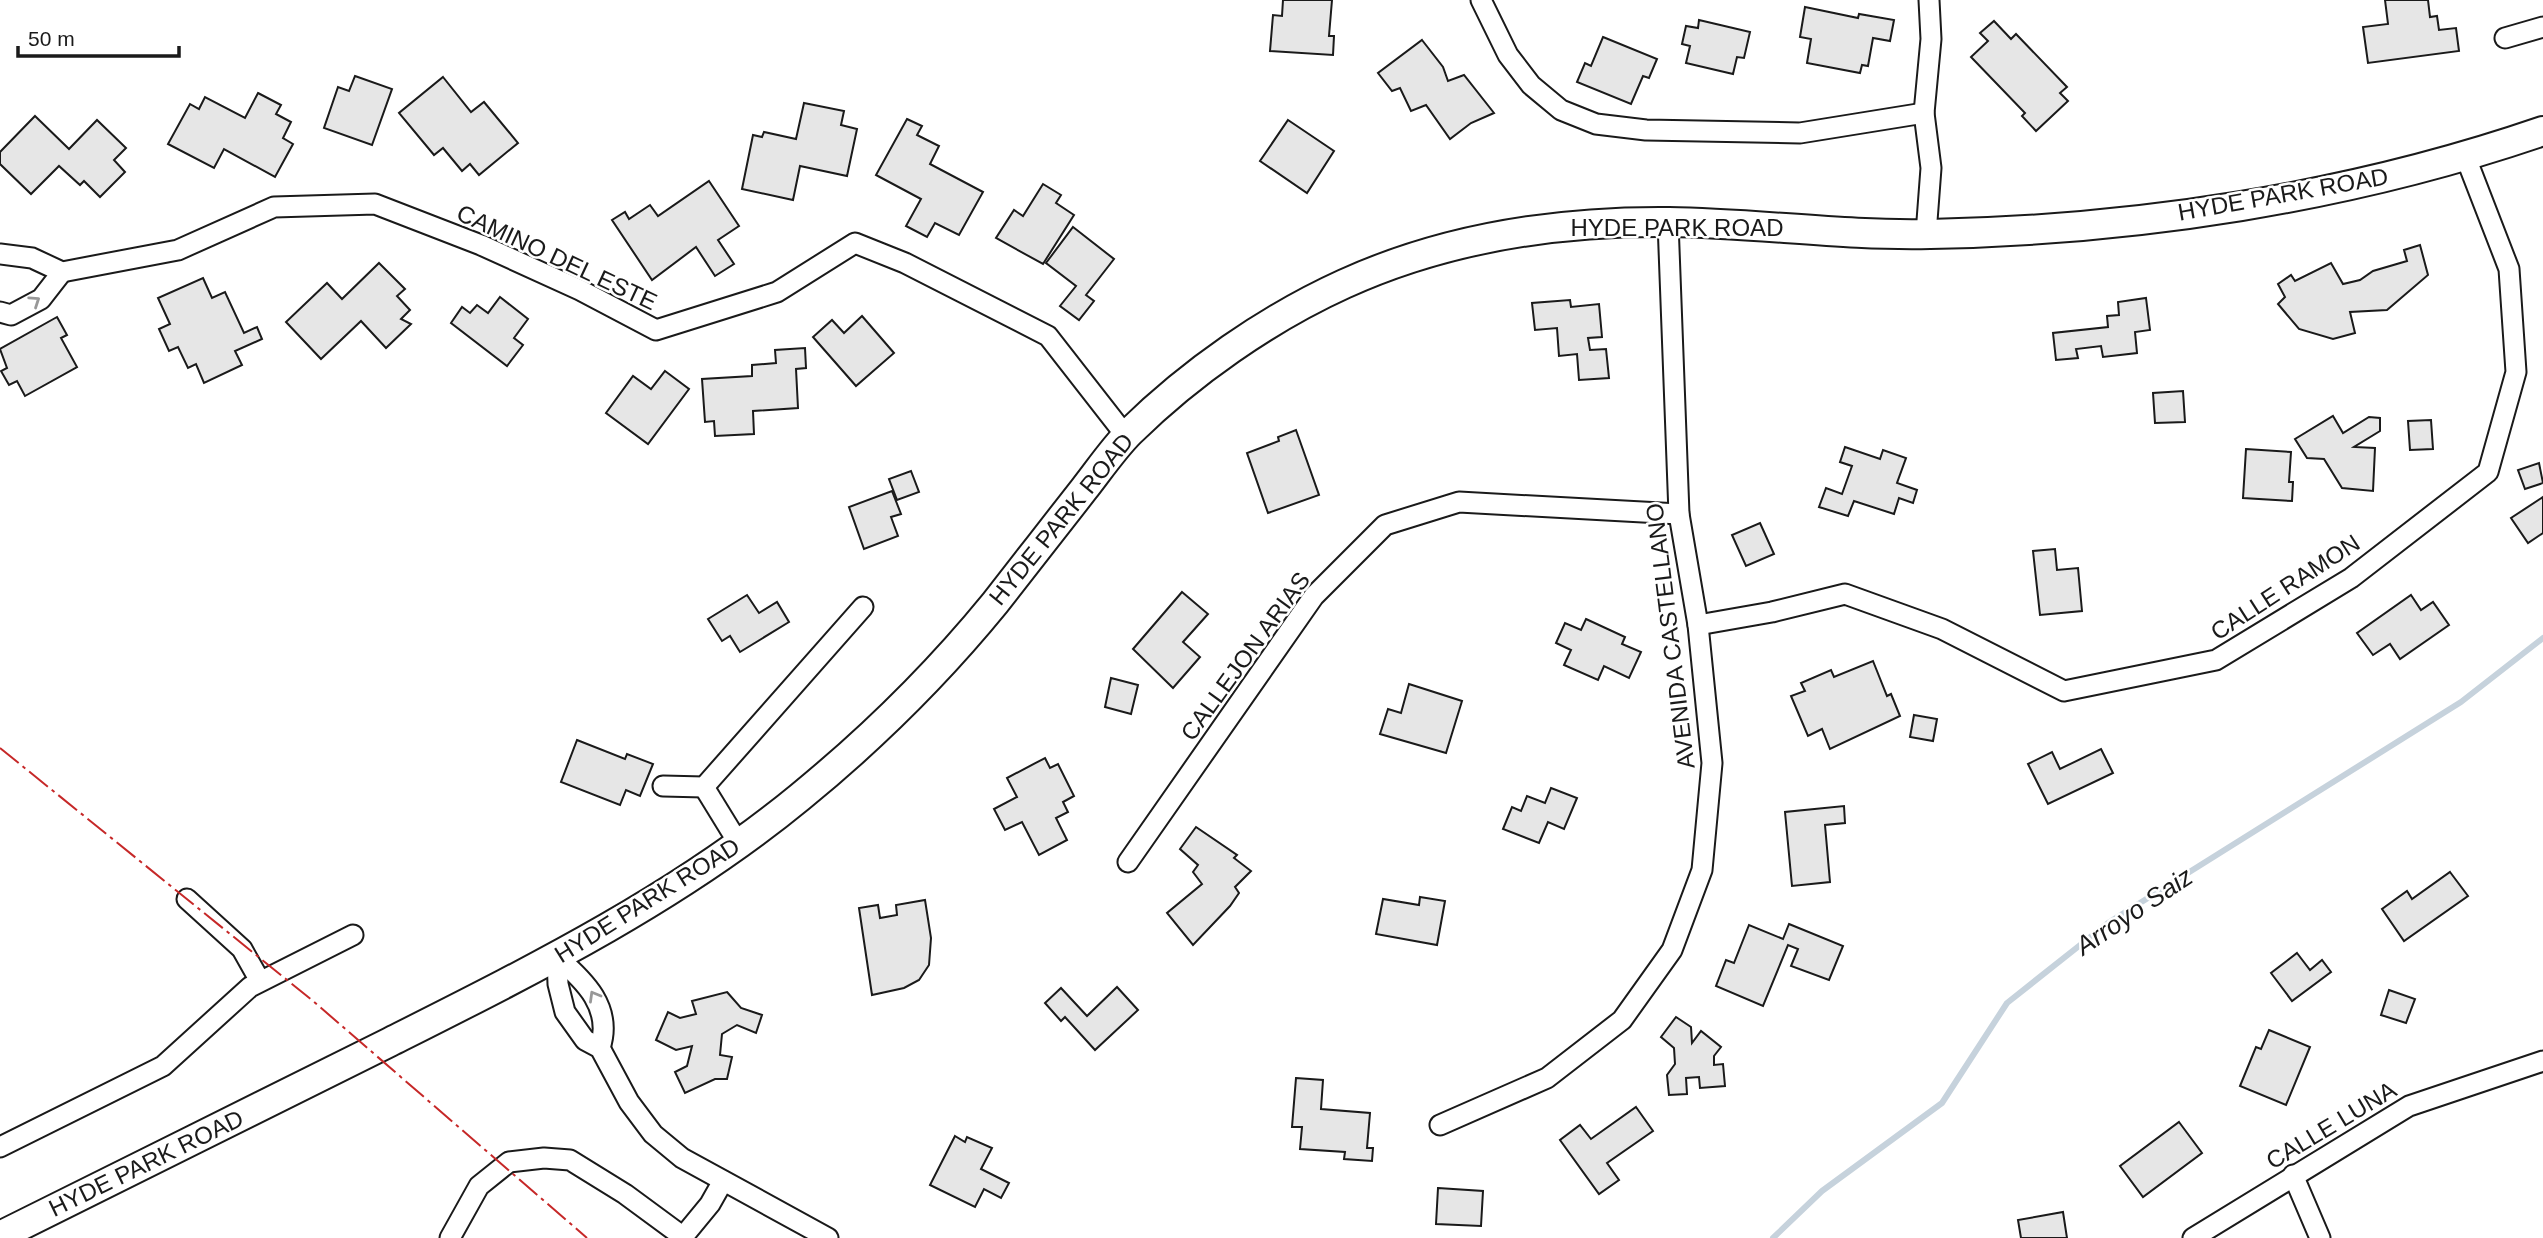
<svg xmlns="http://www.w3.org/2000/svg" width="2543" height="1238" font-family="Arial,sans-serif">
  <style>
    .lines { fill: none; stroke-linecap: round; stroke-linejoin: round }
    .stream { stroke: #c6d2dc; stroke-width: 6 }
    .building { fill: #e6e6e6; stroke: #1a1a1a; stroke-width: 2 }
    .street-casing { stroke: #1a1a1a; stroke-width: 23 }
    .secondary-casing { stroke: #1a1a1a; stroke-width: 32 }
    .street { stroke: #fff; stroke-width: 19 }
    .secondary { stroke: #fff; stroke-width: 28 }
    .power { stroke: #c62828; stroke-width: 2; stroke-dasharray: 24 5 3.5 5; stroke-linecap: butt }
    .oneway { stroke: #989898 }
    .labels { text-anchor: middle; dominant-baseline: central; stroke-width: 5; stroke-linejoin: round; paint-order: stroke }
    .street-label { font-size: 24px; fill: #1a1a1a; stroke: #fff }
    .water-label { font-size: 26px; font-style: italic; fill: #1a1a1a; stroke: #fff }
  </style>
  <rect width="100%" height="100%" fill="#fff"/>
  <g class="lines">
    <!-- stream -->
    <path class="stream" d="M1773 1238 1822 1191 1942 1103 2007 1003 2108 923 2461 702 2543 638"/>
  </g>
  <!-- building -->
  <g class="building">
    <path d="M1283 0H1332L1329 36H1334L1333 55 1270 51 1273 15 1282 16Z"/>
    <path d="M2385 0H2428L2430 17 2437 16 2439 30 2456 28 2459 51 2368 63 2363 27 2388 24Z"/>
    <path d="M1805 7 1858 18 1859 14 1894 20 1890 41 1873 38 1868 66 1862 65 1860 73 1807 63 1811 39 1800 37Z"/>
    <path d="M1699 20 1750 32 1744 58 1737 57 1733 74 1686 63 1690 46 1682 44 1686 26 1698 28Z"/>
    <path d="M1994 21 2011 39 2016 34 2067 87 2060 93 2068 101 2036 131 2022 116 2025 113 1971 57 1988 41 1980 33Z"/>
    <path d="M1603 37 1657 59 1649 78 1643 76 1631 104 1577 82 1585 63 1591 66Z"/>
    <path d="M1422 40 1443 67 1448 81 1464 75 1494 113 1471 123 1450 139 1426 105 1411 111 1400 88 1392 91 1378 73Z"/>
    <path d="M355 76 392 89 372 145 324 128 338 87 349 91Z"/>
    <path d="M443 77 471 112 484 102 518 143 479 175 470 164 462 171 443 148 434 155 399 113Z"/>
    <path d="M258 93 281 105 276 114 291 122 283 138 293 144 275 177 224 149 214 168 168 144 190 104 199 109 205 97 245 118Z"/>
    <path d="M804 103 844 111 841 125 857 129 847 176 800 166 793 200 742 189 753 135 762 137 764 132 796 139Z"/>
    <path d="M35 116 69 149 97 120 126 148 114 160 125 172 100 197 84 181 80 185 59 166 31 194 0 164V152Z"/>
    <path d="M907 119 922 126 917 135 939 146 930 164 983 192 959 235 935 223 927 237 906 226 921 199 876 175Z"/>
    <path d="M1288 120 1334 151 1307 193 1260 161Z"/>
    <path d="M709 181 739 226 718 240 734 264 715 276 696 247 652 280 612 220 625 212 629 219 650 205 658 216Z"/>
    <path d="M1043 184 1061 195 1056 203 1074 215 1043 264 996 238 1014 210 1023 216Z"/>
    <path d="M1073 227 1114 259 1086 295 1094 301 1079 320 1060 306 1076 286 1046 263Z"/>
    <path d="M2420 245 2428 275 2387 310 2350 312 2355 333 2333 339 2299 329 2278 304 2285 297 2278 284 2291 275 2295 281 2331 263 2343 284 2360 280 2373 271 2407 261 2404 250Z"/>
    <path d="M379 263 405 289 397 296 410 310 401 319 411 324 386 348 361 321 321 359 286 322 327 283 342 299Z"/>
    <path d="M203 278 212 298 225 292 244 333 257 327 262 339 235 351 242 365 204 383 196 364 188 368 178 347 169 351 159 329 170 324 158 298Z"/>
    <path d="M500 297 528 319 514 338 523 345 507 366 451 323 462 307 470 313 477 305 488 313Z"/>
    <path d="M2146 298 2150 330 2135 332 2137 353 2103 357 2101 346 2076 349 2078 358 2056 360 2053 333 2108 327 2107 316 2119 315 2118 302Z"/>
    <path d="M1570 300 1571 307 1599 304 1602 337 1588 338 1590 350 1606 349 1609 378 1579 380 1577 354 1559 356 1557 328 1535 330 1532 303Z"/>
    <path d="M862 316 894 353 856 386 813 337 832 320 844 333Z"/>
    <path d="M57 317 67 335 61 338 77 367 25 396 17 381 9 385 1 371 7 368 0 349Z"/>
    <path d="M805 348 806 368 796 369 798 408 753 411 754 434 715 436 714 421 705 422 702 379 752 376V365L776 363 775 350Z"/>
    <path d="M665 371 689 389 648 444 606 413 633 376 651 389Z"/>
    <path d="M2183 391 2185 422 2155 423 2153 393Z"/>
    <path d="M2333 416 2343 433 2369 417 2380 418V431L2354 447 2375 448 2373 491 2342 488 2324 459 2307 458 2295 439Z"/>
    <path d="M2431 420 2433 449 2410 450 2408 421Z"/>
    <path d="M1296 430 1319 495 1268 513 1247 453 1279 441 1278 437Z"/>
    <path d="M1845 447 1880 459 1883 450 1906 458 1897 483 1917 490 1913 503 1899 498 1894 514 1854 501 1848 516 1819 507 1826 488 1842 494 1852 466 1840 462Z"/>
    <path d="M2246 449 2291 452 2289 482H2293L2292 501 2243 498Z"/>
    <path d="M2539 463 2543 483 2525 489 2518 470Z"/>
    <path d="M911 471 919 492 897 500 889 479Z"/>
    <path d="M892 491 901 514 891 517 898 536 864 549 849 507Z"/>
    <path d="M2543 497V533L2528 543 2511 518Z"/>
    <path d="M1760 523 1774 554 1746 566 1732 535Z"/>
    <path d="M2055 549 2057 570 2078 568 2082 611 2040 615 2033 551Z"/>
    <path d="M1182 592 1208 614 1183 642 1200 657 1173 688 1133 649Z"/>
    <path d="M747 595 759 613 777 602 789 622 740 652 730 636 722 641 708 619Z"/>
    <path d="M2411 595 2421 610 2433 602 2449 625 2400 659 2390 644 2373 655 2357 633Z"/>
    <path d="M1586 619 1625 637 1622 644 1641 652 1629 678 1604 666 1598 680 1564 665 1571 650 1556 643 1565 623 1581 630Z"/>
    <path d="M1873 661 1887 696 1891 694 1900 716 1830 749 1822 729 1808 736 1791 696 1805 691 1801 683 1831 670 1834 677Z"/>
    <path d="M1111 678 1138 685 1131 714 1105 707Z"/>
    <path d="M1409 684 1462 701 1446 753 1380 734 1388 709 1401 713Z"/>
    <path d="M1914 715 1937 719 1933 741 1910 737Z"/>
    <path d="M577 740 625 759 627 754 653 764 640 796 626 790 620 805 561 782Z"/>
    <path d="M2101 749 2113 773 2048 804 2028 764 2052 752 2060 769Z"/>
    <path d="M1045 758 1050 768 1058 764 1074 796 1063 802 1068 812 1056 818 1067 840 1039 855 1022 822 1005 830 994 809 1017 797 1007 778Z"/>
    <path d="M1551 788 1577 798 1564 829 1548 822 1539 843 1503 829 1512 807 1521 811 1527 796 1545 803Z"/>
    <path d="M1844 806 1845 823 1825 825 1830 882 1792 886 1785 812Z"/>
    <path d="M1196 827 1237 855 1234 858 1251 871 1235 887 1239 893 1230 906 1193 945 1167 913 1202 884 1193 872 1198 865 1180 849Z"/>
    <path d="M2450 872 2468 896 2404 941 2382 909 2407 891 2412 899Z"/>
    <path d="M1420 897 1445 901 1437 945 1376 934 1383 899 1419 905Z"/>
    <path d="M925 900 931 938 929 965 919 980 904 988 872 995 859 908 878 905 880 918 897 915 896 905Z"/>
    <path d="M1789 924 1843 946 1829 980 1791 966 1798 949 1788 945 1763 1006 1716 986 1726 960 1734 963 1749 925 1783 939Z"/>
    <path d="M2297 953 2310 970 2322 960 2331 972 2292 1001 2271 973Z"/>
    <path d="M1117 987 1138 1010 1095 1050 1065 1017 1061 1021 1045 1003 1061 988 1087 1016Z"/>
    <path d="M2389 990 2415 999 2406 1023 2381 1015Z"/>
    <path d="M727 992 741 1008 762 1015 756 1033 737 1025 722 1034 720 1055 732 1057 727 1079H715L685 1093 675 1072 687 1066 692 1046 676 1050 656 1040 668 1012 680 1018 696 1014 692 1001Z"/>
    <path d="M1676 1017 1691 1027 1692 1043 1701 1031 1721 1047 1714 1056V1065L1723 1064 1725 1086 1700 1088 1699 1077 1686 1078 1687 1094 1669 1095 1667 1075 1675 1064 1674 1048 1661 1037Z"/>
    <path d="M2269 1030 2310 1047 2286 1105 2240 1086 2256 1047 2261 1049Z"/>
    <path d="M1296 1078 1323 1080 1321 1109 1370 1113 1367 1148H1373L1372 1161 1344 1159 1345 1152 1300 1149 1302 1127H1292Z"/>
    <path d="M1636 1107 1653 1131 1607 1163 1619 1180 1599 1194 1560 1140 1580 1125 1591 1139Z"/>
    <path d="M2179 1122 2202 1153 2143 1197 2120 1166Z"/>
    <path d="M955 1136 965 1142 967 1137 992 1148 981 1169 1009 1183 1001 1198 984 1189 975 1207 930 1185Z"/>
    <path d="M1438 1188 1483 1191 1481 1226 1436 1224Z"/>
    <path d="M2063 1212 2067 1238H2021L2018 1220Z"/>
  </g>
  <g class="lines">
    <defs>
      <g id="street">
        <path d="M1481 0 1508 55 1531 85 1561 110 1596 124 1646 130 1800 133 1924 113"/>
        <path d="M2505 38 2543 27"/>
        <path d="M1926 234 1931 168 1924 113 1931 39 1929 0"/>
        <path d="M0 254 32 258 62 272 178 250 274 207 375 204 481 245 580 290 656 330 777 292 855 243 905 263 1048 336 1126 436"/>
        <path d="M0 312 11 315 41 299 62 272"/>
        <path d="M1698 625 1772 612 1845 594 1942 629 2064 691 2216 660 2351 578 2488 472 2516 372 2509 269 2466 158"/>
        <path d="M663 786 704 787 863 607"/>
        <path d="M704 787 739 844"/>
        <path d="M1128 862 1314 596 1385 525 1459 502 1679 514"/>
        <path d="M187 899 242 949 260 981"/>
        <path d="M557 957 558 984 565 1012 585 1040 600 1048 629 1102 653 1134 682 1158 828 1238"/>
        <path d="M557 957C585 981 613 1008 600 1048"/>
        <path d="M1440 1125 1547 1078 1622 1020 1672 950 1702 870 1712 763 1698 625 1679 514 1668 222"/>
        <path d="M0 1147 163 1066 250 987 353 935"/>
        <path d="M2293 1175 2320 1238"/>
        <path d="M450 1238 479 1186 509 1162 544 1158 570 1160 625 1194 682 1236"/>
        <path d="M682 1238 710 1204 723 1181"/>
        <path d="M2193 1238 2409 1106 2543 1061"/>
      </g>
      <path id="secondary" d="M0 1236C130 1171 260 1107 390 1042 533 970 676 899 800 797 871 739 937 674 995 603 1025 565 1054 527 1084 489 1099 470 1113 449 1130 432 1190 373 1267 319 1344 284 1445 238 1559 221 1669 222 1756 223 1843 236 1930 234 2136 230 2348 198 2543 131"/>
    </defs>
    <!-- street casing -->
    <use href="#street" class="street-casing"/>
    <!-- secondary casing -->
    <use href="#secondary" class="secondary-casing"/>
    <!-- street -->
    <use href="#street" class="street"/>
    <!-- secondary -->
    <use href="#secondary" class="secondary"/>
    <!-- power -->
    <path class="power" d="M0 748 313 1001 587 1238"/>
  </g>
  <!-- one-way arrows -->
  <defs><path id="oneway-chevron" d="M-2-3.5L2.5 0L-2 3.5" fill="none" stroke-width="1.6" stroke-linecap="round" stroke-linejoin="round" transform="scale(1.75)"/></defs>
  <g class="oneway">
    <use href="#oneway-chevron" transform="translate(35 301) rotate(-34)"/>
    <use href="#oneway-chevron" transform="translate(594 996) rotate(-120)"/>
  </g>
  <g class="labels">
    <!-- street labels -->
    <g class="street-label">
      <text transform="translate(2283 194) rotate(-10)">HYDE PARK ROAD</text>
      <text x="1677" y="227">HYDE PARK ROAD</text>
      <text transform="translate(557 257) rotate(25)">CAMINO DEL ESTE</text>
      <text transform="translate(1061 519) rotate(-51)">HYDE PARK ROAD</text>
      <text transform="translate(2285 587) rotate(-33)">CALLE RAMON</text>
      <text transform="translate(1670 636) rotate(-97)">AVENIDA CASTELLANO</text>
      <text transform="translate(1245 656) rotate(-54)">CALLEJON ARIAS</text>
      <text transform="translate(647 900) rotate(-32)">HYDE PARK ROAD</text>
      <text transform="translate(2331 1125) rotate(-31)">CALLE LUNA</text>
      <text transform="translate(146 1163) rotate(-26)">HYDE PARK ROAD</text>
    </g>
    <!-- water labels -->
    <g class="water-label">
      <text transform="translate(2134 911) rotate(-34)">Arroyo Saiz</text>
    </g>
  </g>
  <!-- scale -->
  <path d="M18 46v10h161v-10" fill="none" stroke="#1a1a1a" stroke-width="3.5"/>
  <text x="28" y="46" font-size="21" fill="#1a1a1a" stroke="#ffffff" stroke-width="5" paint-order="stroke">50 m</text>
</svg>
